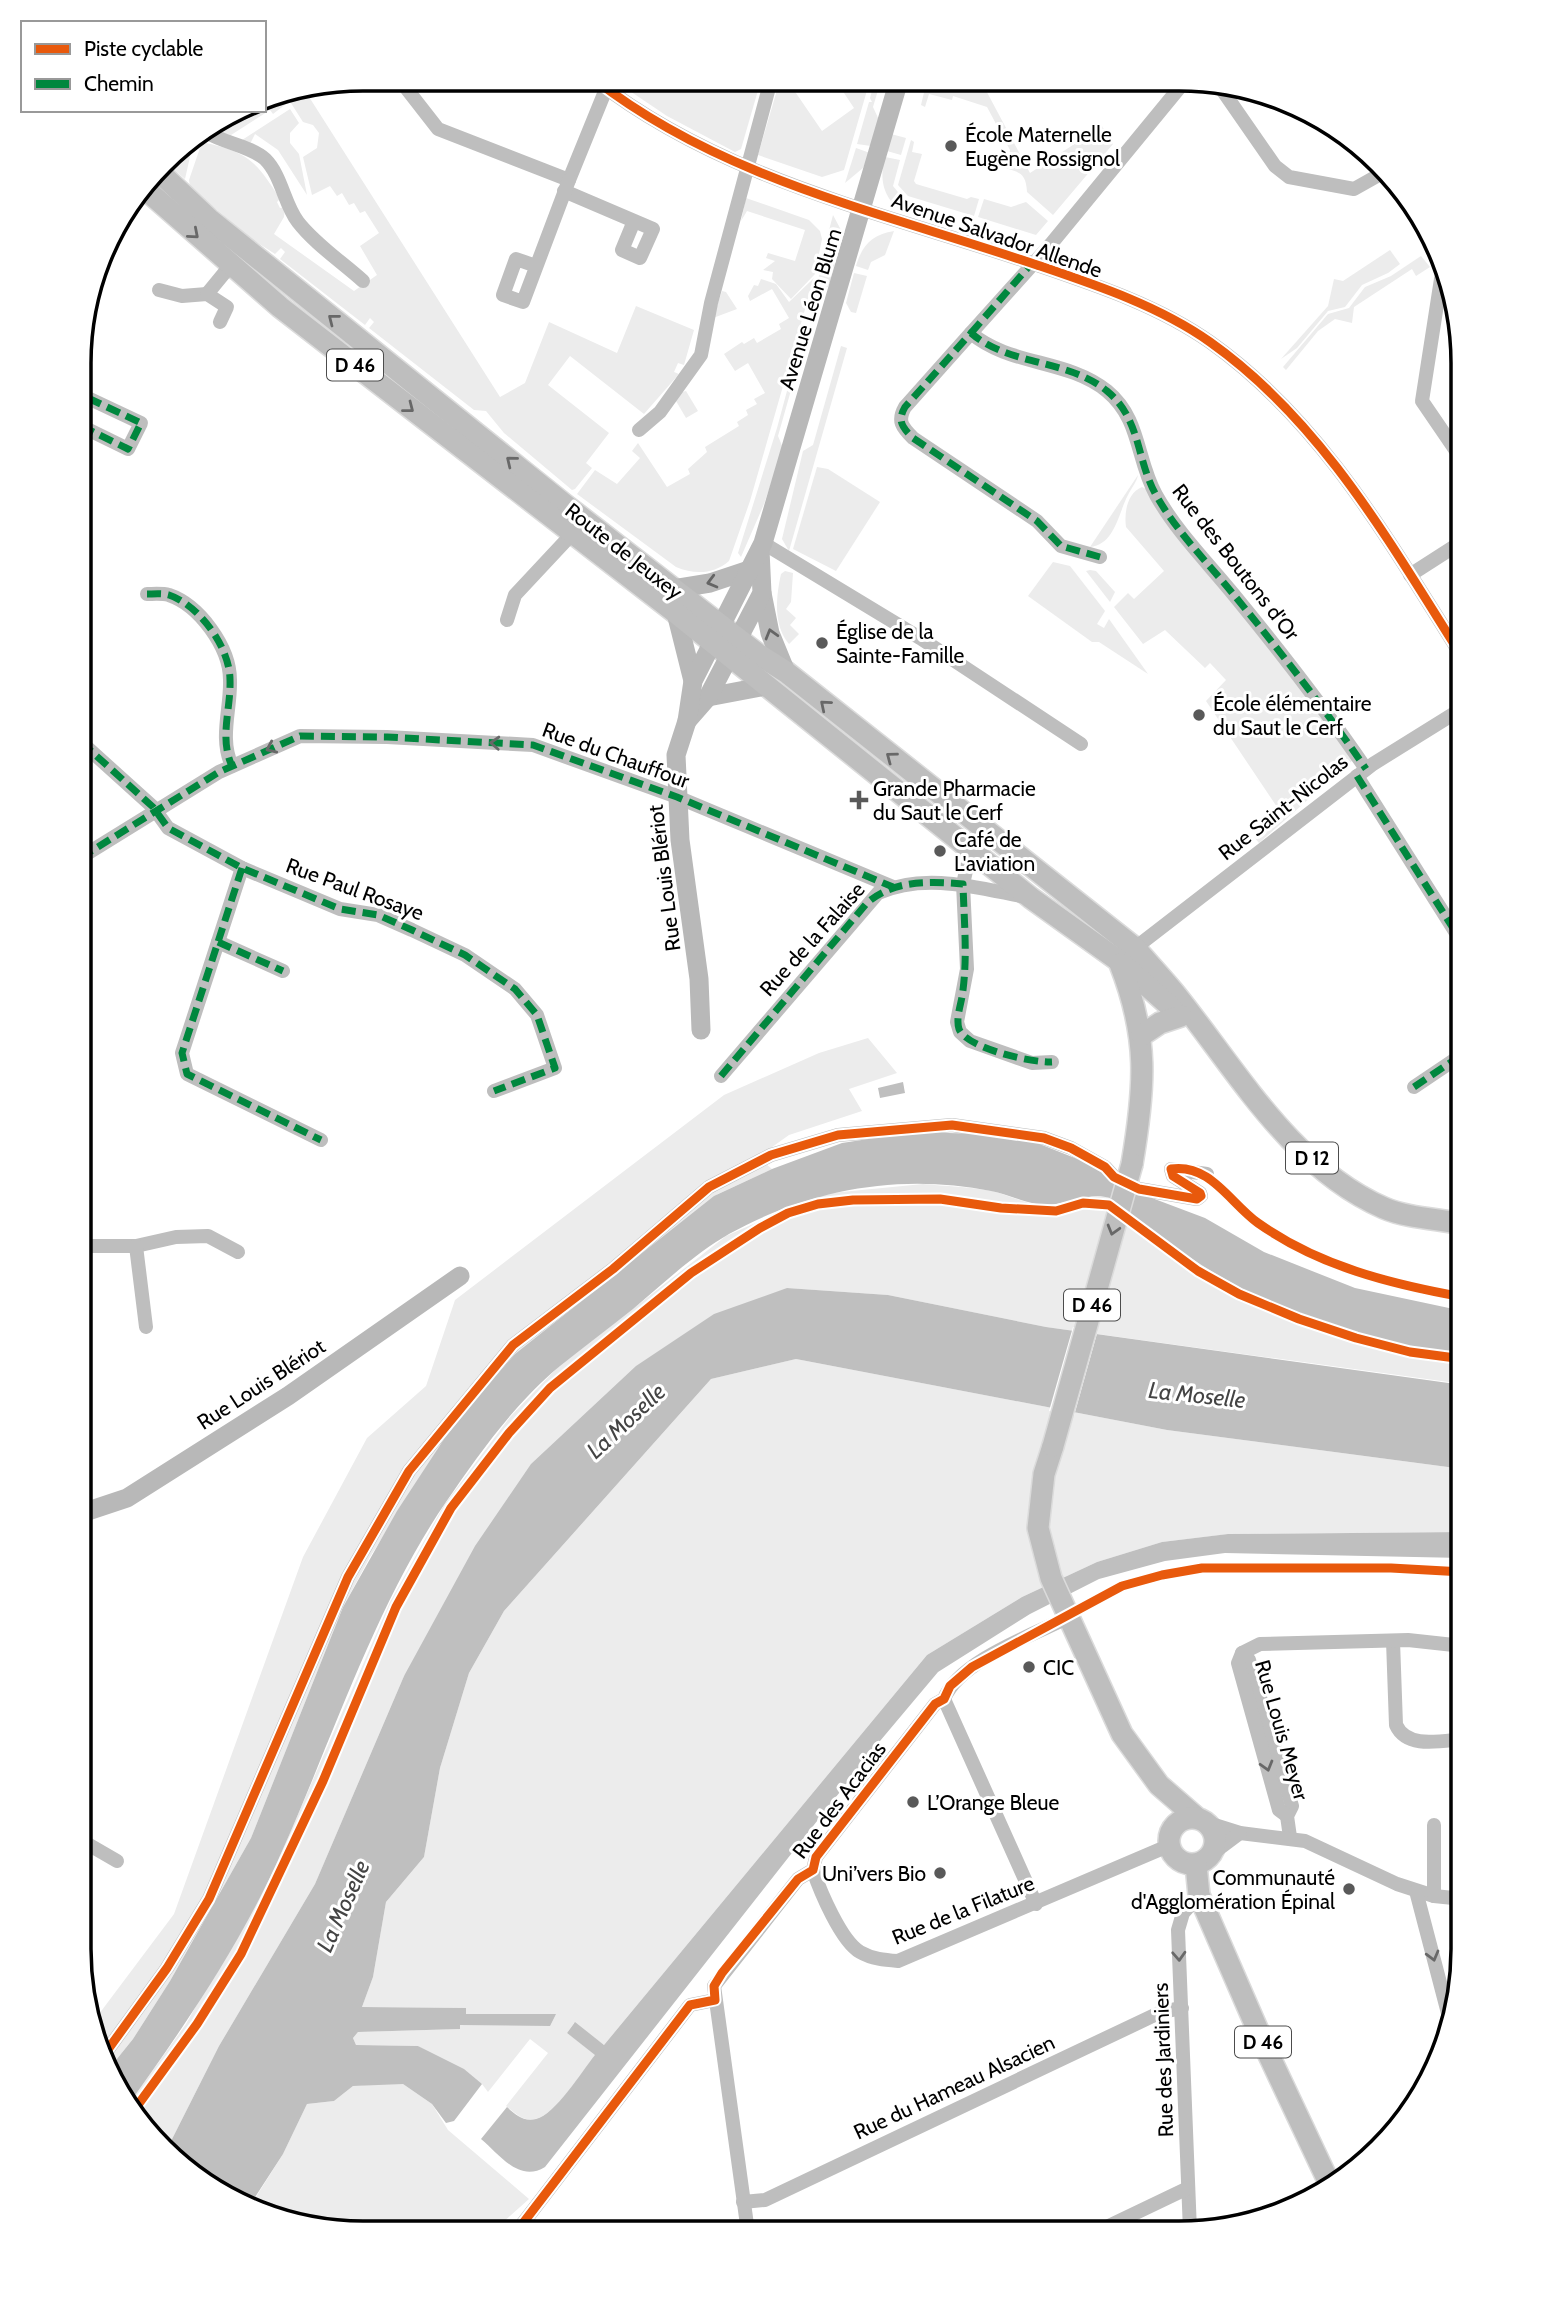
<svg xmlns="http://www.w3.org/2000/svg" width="1542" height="2312" font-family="Cabin,sans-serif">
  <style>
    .green { fill: #ececec }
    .water { fill: #bfbfbf }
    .pier { fill: #fff }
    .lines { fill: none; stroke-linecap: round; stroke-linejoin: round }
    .primary-casing { stroke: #dbdbdb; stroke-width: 24 }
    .street { stroke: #bebebe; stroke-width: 14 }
    .secondary { stroke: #b8b8b8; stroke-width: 19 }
    .primary { stroke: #bebebe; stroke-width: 21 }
    .primary-bridge-casing { stroke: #dbdbdb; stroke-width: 24; stroke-linecap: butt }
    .primary-bridge { stroke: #bebebe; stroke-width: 21 }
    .quiet { stroke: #00873e; stroke-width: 7; stroke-dasharray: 14 7; stroke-linecap: butt }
    .cycleway-casing { stroke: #fff; stroke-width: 13 }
    .cycleway { stroke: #e8590c; stroke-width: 9 }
    .oneway { stroke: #686868 }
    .oneway2 { stroke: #656565 }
    .poi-dot { fill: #595959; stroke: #fff; stroke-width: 2.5 }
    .labels { text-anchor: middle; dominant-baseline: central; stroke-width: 6; stroke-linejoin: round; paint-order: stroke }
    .shield { fill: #fff; stroke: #4c4c4c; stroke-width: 2 }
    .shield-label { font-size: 19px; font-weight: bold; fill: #000 }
    .poi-label { font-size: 21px; fill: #000; stroke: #fff; text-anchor: start }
    .street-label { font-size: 21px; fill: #000; stroke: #fff }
    .water-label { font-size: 23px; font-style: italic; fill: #444; stroke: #fff }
    .rim { fill: none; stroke: #000; stroke-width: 3.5 }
  </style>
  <rect width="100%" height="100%" fill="#fff"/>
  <!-- green -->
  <g class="green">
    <path d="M612 79 761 80 741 149 735 152 667 116Z"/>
    <path d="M780 80H787L822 131 854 108 838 84 843 80H870L844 170 822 177 758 155Z"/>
    <path d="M875 80H881L873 107 879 120 871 146 857 144 869 102H872L870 98Z"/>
    <path d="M927 80 981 81 1030 173 1102 126 1113 144 1053 215 1027 192C1026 170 1017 172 997 166L998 162 1006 164 1010 150 987 107 953 96 952 100 929 94 925 107 921 105Z"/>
    <path d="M304 89 500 397 525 383 549 322 617 353 636 306 694 330 684 365 678 363 674 372 679 374 644 414 570 356 548 385 609 433 586 463 592 468 575 489 572 490 504 433 486 411 474 410 369 328 374 322 370 318 365 325 280 259 285 252 281 248 275 254 250 238 190 187 189 180 202 142C247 152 256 160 280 199L277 202 280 208 285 207 284 217 274 234 354 291 377 275 360 246 379 233 365 211 360 213 354 203 349 205 342 193 337 196 330 186 312 195 303 157 317 148 319 133 313 125 303 122 284 92Z"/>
    <path d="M277 93H280L286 104 273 114 270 110 231 135 214 131 231 120 233 122 243 116 247 120 270 106 267 100Z"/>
    <path d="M290 109 299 123 290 133V143L299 154 307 195 278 150 255 134 250 144 242 140Z"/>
    <path d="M891 134 906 138 901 155 887 151Z"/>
    <path d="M195 138 194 139 185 179 165 162 176 149Z"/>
    <path d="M911 140 914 142 912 152 922 154 914 181 916 184 967 199 971 197 979 199 974 216 908 196 898 185Z"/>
    <path d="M856 148 870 153 863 168 845 183Z"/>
    <path d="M885 157 900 160 893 186 906 202 902 211C883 198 879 179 885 157Z"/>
    <path d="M746 198 809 220 820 231 822 239 815 274 791 299 772 279 773 272 763 270 775 261 766 258 768 253 795 261 805 230 747 211 741 221Z"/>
    <path d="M984 199 1011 207 1026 202 1048 221 1036 235 978 217Z"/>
    <path d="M833 215 841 230 838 255 826 251 829 239 837 240 828 234Z"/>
    <path d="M894 231 885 255 871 262 868 270 856 266C862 245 873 234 894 231Z"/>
    <path d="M1390 250 1400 264 1388 273 1362 285 1345 307 1328 311 1297 348 1281 359 1328 306 1334 279 1343 281Z"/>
    <path d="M1421 256 1430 267 1416 276 1412 269 1354 307 1352 323 1335 319 1318 331 1286 370 1283 367 1328 314 1349 308 1365 287 1391 276Z"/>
    <path d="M823 260 835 263 830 283 814 308 811 307Z"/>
    <path d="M854 273 867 276 856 313 851 312 846 303Z"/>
    <path d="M814 278 750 501 729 561C714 574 695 575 676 567L577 494 595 470 617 484 640 458 632 451 638 443 667 487 690 474 688 469 707 452 705 447 739 426 737 422 748 415 746 410 757 404 754 399 765 393 748 363 735 371 724 354 742 342 744 344 754 338 757 343 781 329 779 324 789 318 772 289 750 301 748 296 754 285 758 286 761 279 776 284 789 302Z"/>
    <path d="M722 291 726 292 737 309 713 318Z"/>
    <path d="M801 339 805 341 778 436 783 448 764 504 741 557 738 553 777 428Z"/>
    <path d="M841 346 847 348 789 551 782 539 803 451 813 445Z"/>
    <path d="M686 391 698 411 686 418 676 401 682 392Z"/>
    <path d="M817 467 828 469 880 502 836 571 793 549Z"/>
    <path d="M1138 475C1137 482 1131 488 1128 495 1119 511 1115 545 1090 547Z"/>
    <path d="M1142 487 1146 489 1247 617 1353 760 1259 843 1254 837 1270 822 1277 807 1206 701 1226 680 1210 663 1205 668 1165 630 1143 644 1114 607 1128 593 1134 599 1164 571 1126 527C1124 513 1127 493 1142 487Z"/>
    <path d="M1053 562 1070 566 1105 611 1097 624 1104 628 1109 619 1148 674 1099 642H1092L1028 596Z"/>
    <path d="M1090 570 1096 571 1115 592 1110 602 1086 571Z"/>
    <path d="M785 571 793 573 791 602 786 609 796 618 790 625 799 634 789 644C773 625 776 597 781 574Z"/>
    <path d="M868 1038 897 1073 849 1089 862 1111 789 1135 758 1157 772 1169 718 1194 515 1354 452 1427 370 1557 343 1607 251 1838 170 1981 133 2039 108 2070 101 2058 93 2022 174 1914 303 1557 367 1438 426 1386 455 1300 724 1095 819 1053Z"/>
    <path d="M923 1184C946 1186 970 1187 992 1191 1012 1196 1032 1207 1053 1207 1072 1207 1091 1192 1110 1198 1137 1208 1166 1242 1191 1258 1269 1309 1368 1349 1463 1354V1384L1046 1327 888 1295 787 1288 404 1676 315 1884 219 2046 166 2151 138 2122 128 2105 186 2024 280 1856 390 1602 444 1505 510 1417 557 1368 726 1236 821 1194Z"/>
    <path d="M796 1359 1167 1430 1463 1469V1532L1229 1534 1162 1542 1097 1562 1022 1597 927 1655 604 2045 574 2023 567 2033 596 2055C583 2071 555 2116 535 2119 523 2122 515 2113 506 2106L548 2053 530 2039 488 2092 482 2084 418 2046 356 2045 353 2038 358 2032 460 2029 459 2024 555 2014H466V2008L362 2007 373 1977 386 1902 424 1857 440 1768 469 1673 504 1611 711 1379Z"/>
    <path d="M379 2084H403L432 2104 448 2130 529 2199 493 2231H326L249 2208 283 2154 307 2104 334 2101 353 2086Z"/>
  </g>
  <!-- water -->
  <g class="water">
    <path d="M903 1082 905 1093 880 1098 878 1088Z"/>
    <path d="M914 1132 983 1134 1037 1143 1080 1160 1136 1192 1205 1218 1264 1252 1355 1288 1463 1311V1354C1369 1350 1270 1310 1192 1259 1174 1247 1154 1236 1138 1222 1129 1213 1123 1202 1110 1198 1086 1191 1062 1209 1036 1204 1021 1201 1006 1194 991 1191 899 1173 811 1189 729 1234 694 1254 664 1283 633 1309 609 1328 584 1347 560 1366 515 1403 478 1455 446 1502 376 1604 333 1737 283 1849 243 1941 186 2024 128 2105L108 2070 133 2039 170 1981 251 1838 343 1607 397 1511 452 1427 515 1354 714 1196 772 1169 842 1143Z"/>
    <path d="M787 1288 888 1295 1046 1327 1463 1385V1469L1167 1430 796 1359 711 1379 504 1611 469 1673 440 1768 424 1857 386 1902 373 1977 362 2007 466 2008V2014H556L550 2026 460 2025V2029L358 2032 353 2038 356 2045 418 2046 464 2069 482 2084 454 2121 446 2123 432 2104 403 2084 353 2086 334 2101 307 2104 283 2154 248 2208 190 2175 166 2151 219 2046 315 1884 404 1676 475 1546 531 1464 636 1366 714 1314Z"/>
    <path d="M1463 1532V1558L1225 1553 1165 1561 1099 1579 1030 1614 938 1672 880 1741 545 2167C519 2183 500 2155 481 2139L507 2107C515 2114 523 2122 536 2119 555 2115 582 2071 595 2055L567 2033 575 2022 604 2045 927 1655 1022 1597 1097 1562 1162 1542 1228 1534Z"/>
  </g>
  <!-- pier -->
  <path class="pier" d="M1073 1327 1098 1330 1074 1416 1049 1411Z"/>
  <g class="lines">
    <defs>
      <g id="primary">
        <path d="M158 171 209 219 564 504 759 655 786 672 1135 948C1149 964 1164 980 1177 996 1237 1071 1292 1168 1384 1208 1407 1218 1438 1219 1463 1224"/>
        <path d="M144 188 280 307 676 613 1031 898 1119 961 1173 1009"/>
        <path d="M1120 964C1149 1038 1145 1087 1132 1164"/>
        <path d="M1142 1035 1160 1023 1181 1016"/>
        <path d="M1053 1446 1044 1474 1038 1528 1051 1578 1122 1734 1159 1785 1197 1818"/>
        <circle cx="1192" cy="1841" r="23"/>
        <path d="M1196 1865 1199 1895 1266 2049 1331 2187"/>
      </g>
    </defs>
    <!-- primary casing -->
    <use href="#primary" class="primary-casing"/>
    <!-- street -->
    <g class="street">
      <path d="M399 79 438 129 569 180 606 89"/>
      <path d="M594 79C723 180 885 213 1037 265 1096 285 1159 306 1210 342 1323 422 1391 545 1463 658"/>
      <path d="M995 81H1003"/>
      <path d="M1216 81 1275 166 1289 177 1354 189 1386 171"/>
      <path d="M206 132C224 143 250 146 265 159 282 176 284 204 298 222 315 244 342 262 363 281"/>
      <path d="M564 191 653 229 640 258 622 250 634 221"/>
      <path d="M536 266 516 259 503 295 523 302 569 180"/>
      <path d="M1443 266 1422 401 1463 461"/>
      <path d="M159 290 182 296 207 294 227 307 220 322"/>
      <path d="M207 294 230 266"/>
      <path d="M971 333 1051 244 1185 81"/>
      <path d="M81 426 128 449 141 423 90 399 81 402"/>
      <path d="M639 430 660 412 701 355 711 303 771 80"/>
      <path d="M763 543 920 638 1081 744"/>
      <path d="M1100 557 1061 546 1037 521 913 438C902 427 897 421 905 407L971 333C1009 366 1068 359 1107 391 1141 419 1136 459 1156 495 1176 531 1208 563 1234 595 1280 651 1325 709 1366 769"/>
      <path d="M1410 575 1463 541"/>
      <path d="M147 594C153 594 162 593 169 595 199 605 230 647 230 680 231 709 219 738 232 766"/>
      <path d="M507 620 515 595 572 534"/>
      <path d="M81 742 153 807 168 828 242 868 340 909 378 915 412 930 465 955 515 989 537 1015 555 1068 494 1091"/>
      <path d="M1357 776 1463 944"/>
      <path d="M971 849 963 884 967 969 957 1022 960 1032 970 1041 1032 1063 1052 1062"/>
      <path d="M80 858 219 772 300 736 387 737 533 745 677 797 893 887"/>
      <path d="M242 868 182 1053 187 1074 321 1140"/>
      <path d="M218 942 283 971"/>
      <path d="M1135 948 1373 764 1463 708"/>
      <path d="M80 1070 83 1024 80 871"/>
      <path d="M721 1076 878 893C926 872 978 888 1026 897"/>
      <path d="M1414 1087 1463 1054"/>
      <path d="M80 1246H136L176 1237 208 1236 238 1252"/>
      <path d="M136 1246 146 1327"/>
      <path d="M1393 1641 1396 1725C1407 1749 1440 1741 1463 1739"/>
      <path d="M1242 1653 1249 1660 1292 1806 1287 1816 1290 1837"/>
      <path d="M944 1699 1036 1904"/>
      <path d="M1287 1816 1279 1810 1238 1663 1242 1653 1260 1644 1408 1640 1463 1646"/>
      <path d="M1205 1822 1240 1833 1305 1841 1397 1884 1434 1896 1463 1899"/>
      <path d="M1434 1825V1896"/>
      <path d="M79 1839 117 1861"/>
      <path d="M1212 1854 1240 1833"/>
      <path d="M813 1870C820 1891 841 1941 860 1952 872 1959 885 1960 898 1961L1168 1846"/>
      <path d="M1416 1891 1450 2021"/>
      <path d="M101 2059 167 1968 209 1899 348 1577 409 1471 513 1345 613 1269 709 1187 771 1155 838 1135 952 1125 1044 1138 1071 1148 1105 1167 1114 1177 1139 1189 1197 1199 1201 1196 1200 1193 1173 1176 1171 1169 1207 1174"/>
      <path d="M1409 2115 1406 2108 1414 2106"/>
      <path d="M743 2202 765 2200 1161 2012 1182 2008"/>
      <path d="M517 2231 690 2005 715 2000"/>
      <path d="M1190 2231 1178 1930 1183 1913 1199 1895"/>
      <path d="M748 2232 714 1986 798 1879 813 1870 816 1857 935 1704 944 1699C959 1661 1033 1635 1069 1617"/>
      <path d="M1094 2233 1188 2188"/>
    </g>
    <!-- secondary -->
    <g class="secondary">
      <path d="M673 589 710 583 749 570"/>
      <path d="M762 593 770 633 786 672"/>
      <path d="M676 613 693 681"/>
      <path d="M708 697 766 686"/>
      <path d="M687 721 708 697 762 593 760 550"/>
      <path d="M701 1030 699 979 680 840 676 755 687 721 693 681 763 543 899 80"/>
      <path d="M79 1514 127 1498 288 1396 460 1276"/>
    </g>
    <!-- primary -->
    <use href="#primary" class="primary"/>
    <defs>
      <path id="primary-bridge" d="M1053 1446 1132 1164"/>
    </defs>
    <!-- primary-bridge casing -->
    <use href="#primary-bridge" class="primary-bridge-casing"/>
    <!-- primary-bridge -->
    <use href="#primary-bridge" class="primary-bridge"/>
    <!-- quiet -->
    <g class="quiet">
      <path d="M995 81H1003"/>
      <path d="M971 333 1032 263"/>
      <path d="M81 426 128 449 141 423 90 399 81 402"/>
      <path d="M1100 557 1061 546 1037 521 913 438C902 427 897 421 905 407L971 333C1009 366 1068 359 1107 391 1141 419 1136 459 1156 495 1176 531 1208 563 1234 595 1280 651 1325 709 1366 769"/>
      <path d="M147 594C153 594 162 593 169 595 199 605 230 647 230 680 231 709 219 738 232 766"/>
      <path d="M81 742 153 807 168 828 242 868 340 909 378 915 412 930 465 955 515 989 537 1015 555 1068 494 1091"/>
      <path d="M1357 776 1463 944"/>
      <path d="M80 858 219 772 300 736 387 737 533 745 677 797 893 887"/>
      <path d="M242 868 182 1053 187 1074 321 1140"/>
      <path d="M218 942 283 971"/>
      <path d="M721 1076 867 903C893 880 929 881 963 884 964 922 968 959 962 997 960 1007 956 1019 959 1029 966 1048 1032 1063 1052 1062"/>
      <path d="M1414 1087 1463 1054"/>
    </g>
    <defs>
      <g id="cycleway">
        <path d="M594 79C723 180 885 213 1037 265 1096 285 1159 306 1210 342 1323 422 1391 545 1463 658"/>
        <path d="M101 2059 167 1968 209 1899 348 1577 409 1471 513 1345 613 1269 709 1187 771 1155 838 1135 952 1125 1044 1138 1071 1148 1105 1167 1114 1177 1139 1189 1197 1199 1201 1196 1200 1193 1173 1176 1171 1169C1210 1163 1230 1203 1258 1223 1319 1266 1390 1284 1463 1297"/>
        <path d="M132 2113 197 2024 241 1954 323 1781 396 1607 451 1508 509 1433 550 1388 691 1273 760 1228 788 1213 818 1204 853 1200 940 1199 1001 1208 1056 1211 1083 1203 1109 1205 1198 1271 1239 1294 1299 1319 1356 1338 1410 1352 1463 1359"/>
        <path d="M517 2231 690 2005 715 2000 714 1986 722 1973 798 1879 813 1870 816 1857 935 1704 944 1699 950 1686 972 1667 1122 1586 1162 1575 1202 1568H1391L1463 1572"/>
      </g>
    </defs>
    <!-- cycleway casing -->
    <use href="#cycleway" class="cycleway-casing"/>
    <!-- cycleway -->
    <use href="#cycleway" class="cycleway"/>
  </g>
  <!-- one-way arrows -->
  <defs><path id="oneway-chevron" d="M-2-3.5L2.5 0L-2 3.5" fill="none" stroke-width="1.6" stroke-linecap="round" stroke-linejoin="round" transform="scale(1.75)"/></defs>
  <g class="oneway">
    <use href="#oneway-chevron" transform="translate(194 234) rotate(41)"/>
    <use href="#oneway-chevron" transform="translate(333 319) rotate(-142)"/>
    <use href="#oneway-chevron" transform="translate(409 408) rotate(38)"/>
    <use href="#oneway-chevron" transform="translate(511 461) rotate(-141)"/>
    <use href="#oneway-chevron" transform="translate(825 705) rotate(-140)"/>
    <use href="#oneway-chevron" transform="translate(495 743) rotate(-177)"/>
    <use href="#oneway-chevron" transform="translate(271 748) rotate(156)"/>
    <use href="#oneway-chevron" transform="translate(891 757) rotate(-143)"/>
    <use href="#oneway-chevron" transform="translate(1113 1230) rotate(106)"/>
    <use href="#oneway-chevron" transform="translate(1267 1766) rotate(74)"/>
    <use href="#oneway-chevron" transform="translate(1179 1956) rotate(87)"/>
    <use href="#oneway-chevron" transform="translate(1433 1956) rotate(75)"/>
  </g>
  <g class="oneway2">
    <use href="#oneway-chevron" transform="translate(712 582) rotate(165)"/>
    <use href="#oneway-chevron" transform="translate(771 634) rotate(-106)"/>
  </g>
  <!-- markers -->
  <g class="poi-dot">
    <circle cx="951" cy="146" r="7"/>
    <circle cx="822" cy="643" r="7"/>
    <circle cx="1199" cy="715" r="7"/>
    <path d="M855.5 789.5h7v7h7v7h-7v7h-7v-7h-7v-7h7z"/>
    <circle cx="940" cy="851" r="7"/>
    <circle cx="1029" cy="1667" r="7"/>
    <circle cx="913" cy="1802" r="7"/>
    <circle cx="940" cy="1873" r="7"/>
    <circle cx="1349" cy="1889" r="7"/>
  </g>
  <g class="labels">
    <!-- shield labels -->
    <g class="shield">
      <rect x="327" y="349.5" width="56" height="31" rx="5"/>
      <rect x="1286" y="1142.5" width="52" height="31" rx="5"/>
      <rect x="1064" y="1289.5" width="56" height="31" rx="5"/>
      <rect x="1235" y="2026.5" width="56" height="31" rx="5"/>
    </g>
    <g class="shield-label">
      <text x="355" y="365">D 46</text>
      <text x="1312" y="1158">D 12</text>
      <text x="1092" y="1305">D 46</text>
      <text x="1263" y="2042">D 46</text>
    </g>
    <!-- poi labels -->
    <g class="poi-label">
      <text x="965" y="134">École Maternelle<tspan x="965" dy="24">Eugène Rossignol</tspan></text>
      <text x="836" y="631">Église de la<tspan x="836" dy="24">Sainte-Famille</tspan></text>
      <text x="1213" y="703">École élémentaire<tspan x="1213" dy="24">du Saut le Cerf</tspan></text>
      <text x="873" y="788">Grande Pharmacie<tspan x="873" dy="24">du Saut le Cerf</tspan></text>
      <text x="954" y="839">Café de<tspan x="954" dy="24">L'aviation</tspan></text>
      <text x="1043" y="1667">CIC</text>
      <text x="927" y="1802">L’Orange Bleue</text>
      <text x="926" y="1873" text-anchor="end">Uni’vers Bio</text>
      <text x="1335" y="1877" text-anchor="end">Communauté<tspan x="1335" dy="24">d'Agglomération Épinal</tspan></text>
    </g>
    <!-- street labels -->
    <g class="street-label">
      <text transform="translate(997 235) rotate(19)">Avenue Salvador Allende</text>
      <text transform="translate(810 309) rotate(-73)">Avenue Léon Blum</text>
      <text transform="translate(624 551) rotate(38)">Route de Jeuxey</text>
      <text transform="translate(1236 562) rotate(52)">Rue des Boutons d'Or</text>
      <text transform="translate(616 755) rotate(20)">Rue du Chauffour</text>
      <text transform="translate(1283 807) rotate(-38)">Rue Saint-Nicolas</text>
      <text transform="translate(664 878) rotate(-97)">Rue Louis Blériot</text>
      <text transform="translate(355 889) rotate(20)">Rue Paul Rosaye</text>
      <text transform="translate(812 939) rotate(-48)">Rue de la Falaise</text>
      <text transform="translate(261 1384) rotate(-33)">Rue Louis Blériot</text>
      <text transform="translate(1282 1730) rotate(74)">Rue Louis Meyer</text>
      <text transform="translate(839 1800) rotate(-53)">Rue des Acacias</text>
      <text transform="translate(963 1910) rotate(-22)">Rue de la Filature</text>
      <text transform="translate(1163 2060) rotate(-92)">Rue des Jardiniers</text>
      <text transform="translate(954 2087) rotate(-25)">Rue du Hameau Alsacien</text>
    </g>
    <!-- water labels -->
    <g class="water-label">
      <text transform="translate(1197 1395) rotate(6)">La Moselle</text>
      <text transform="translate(626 1421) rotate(-43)">La Moselle</text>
      <text transform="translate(343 1906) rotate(-66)">La Moselle</text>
    </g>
  </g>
  <!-- crop -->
  <path d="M0 0H1542V2312H0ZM363 91H1179A272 272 0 0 1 1451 363V1949A272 272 0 0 1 1179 2221H363A272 272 0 0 1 91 1949V363A272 272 0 0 1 363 91Z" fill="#fff" fill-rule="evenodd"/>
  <path class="rim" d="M363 91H1179A272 272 0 0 1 1451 363V1949A272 272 0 0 1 1179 2221H363A272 272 0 0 1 91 1949V363A272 272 0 0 1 363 91Z"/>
  <!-- legend -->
  <rect x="21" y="21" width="245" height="91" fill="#ffffff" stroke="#999999" stroke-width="2"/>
  <rect x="35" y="44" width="35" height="10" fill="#e8590c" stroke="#999999" stroke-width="2"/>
  <text x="84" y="56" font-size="21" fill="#000000">Piste cyclable</text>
  <rect x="35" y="79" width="35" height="10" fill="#00873e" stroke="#999999" stroke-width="2"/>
  <text x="84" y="91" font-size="21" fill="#000000">Chemin</text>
</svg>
